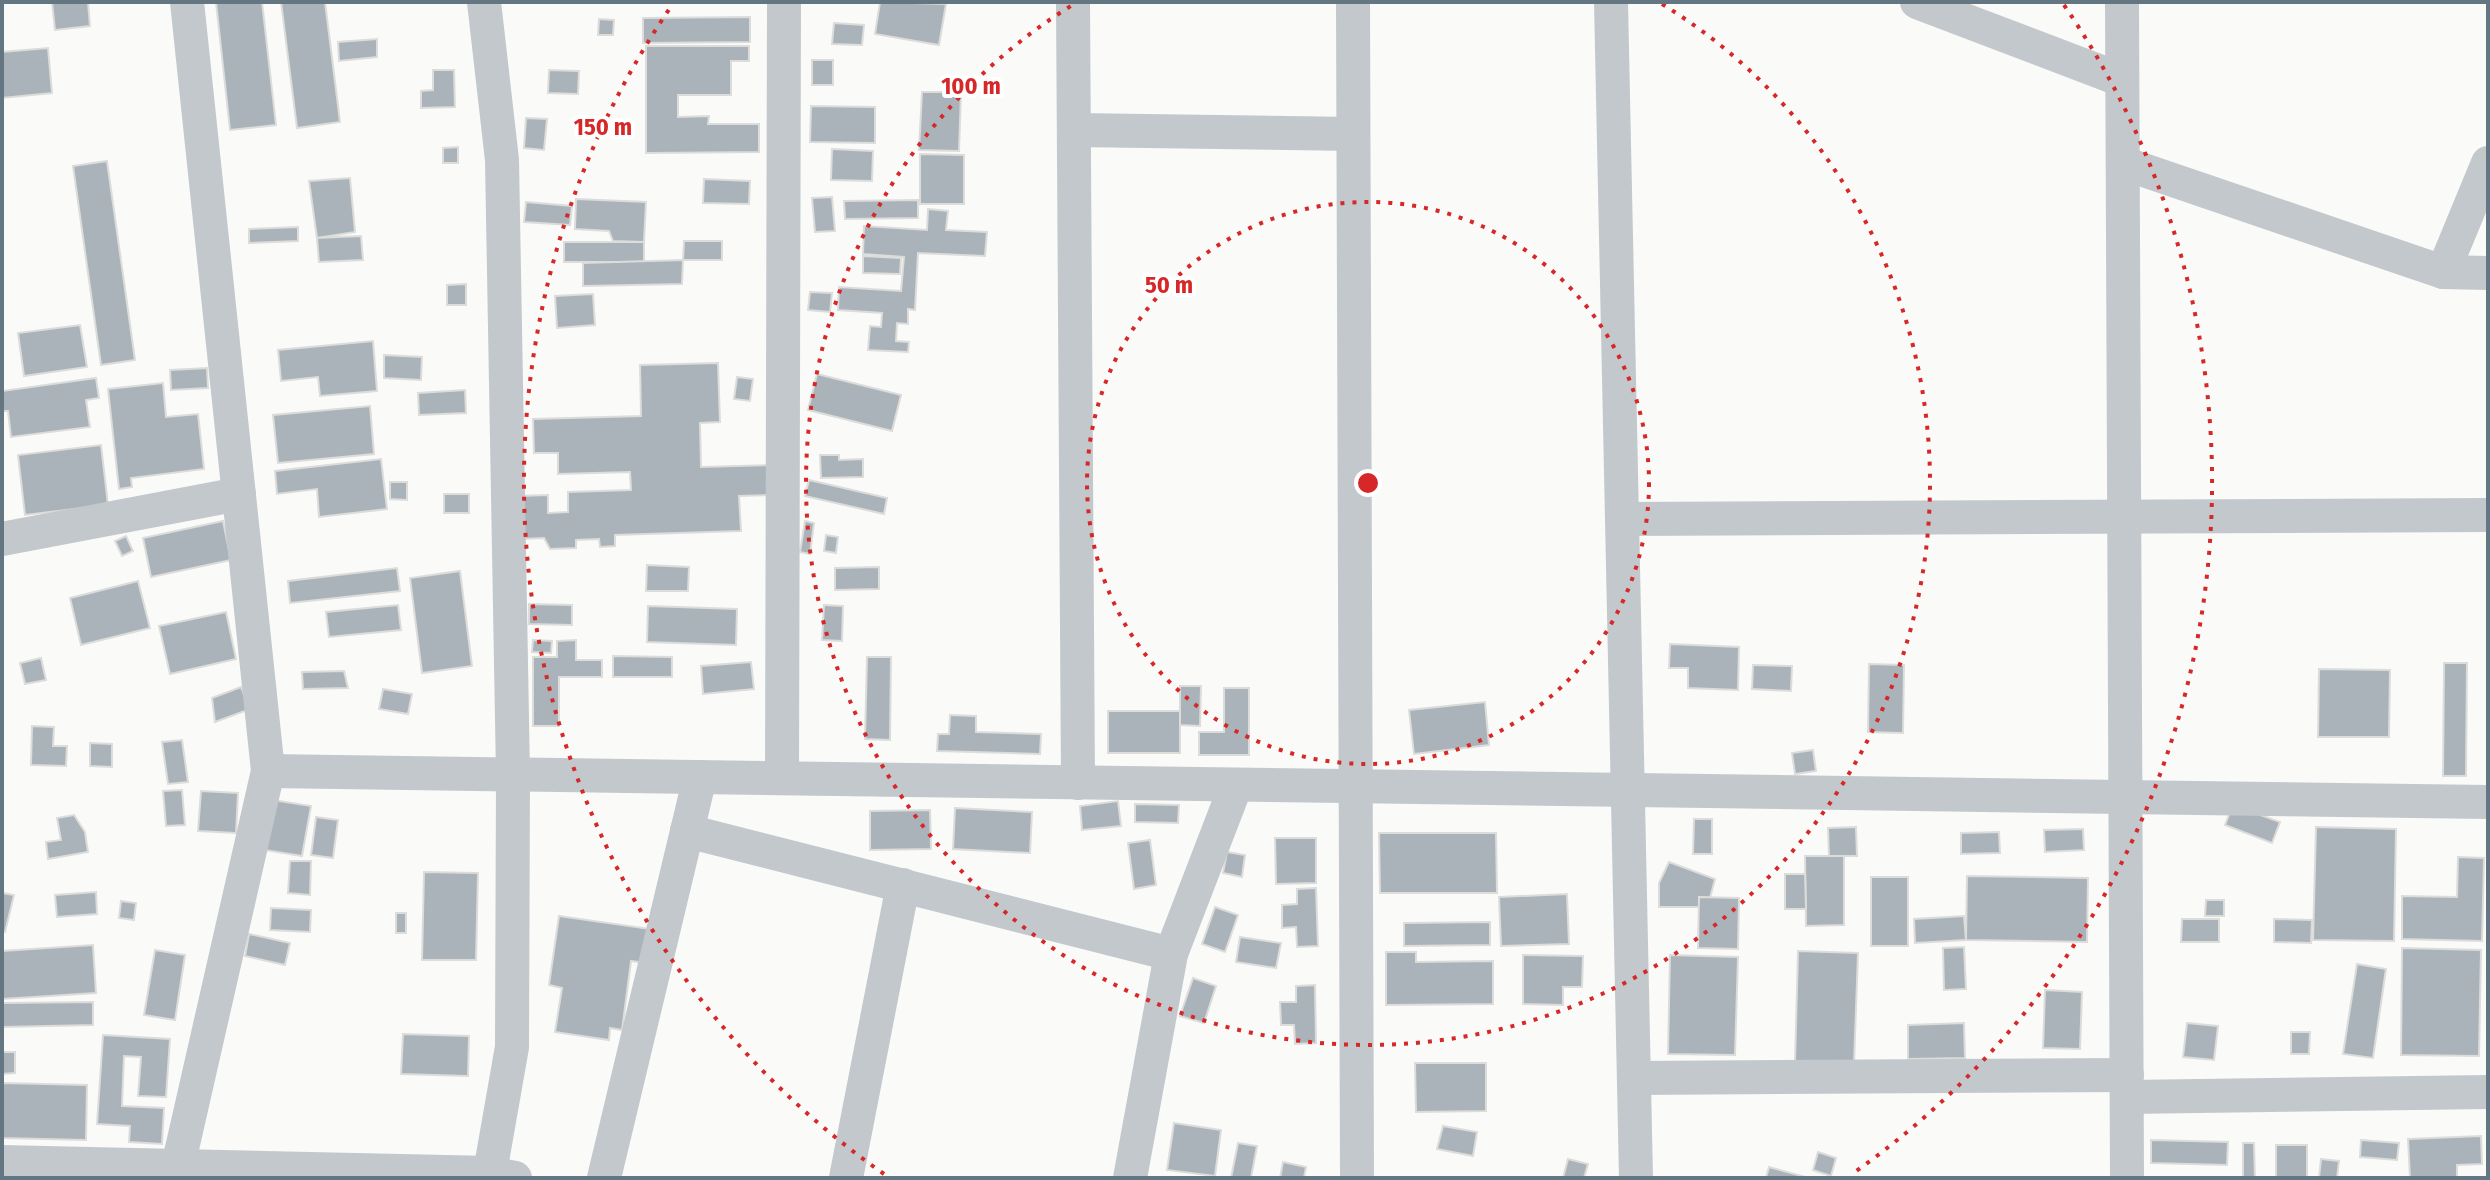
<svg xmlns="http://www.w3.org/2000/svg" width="2490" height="1180" font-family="'Fira Sans Condensed',sans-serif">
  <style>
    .building { fill: #aab3b9; stroke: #dcdcda; stroke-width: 2 }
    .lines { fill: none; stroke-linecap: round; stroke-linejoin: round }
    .street { stroke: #c3c8cc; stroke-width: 34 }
    .ring { fill: none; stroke: #d62828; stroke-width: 4; stroke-dasharray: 4 8 }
    .centre { fill: #d62828; stroke: #fff; stroke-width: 4 }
    .ring-label { font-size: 24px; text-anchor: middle; font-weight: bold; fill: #d62828; stroke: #fff; stroke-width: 8; stroke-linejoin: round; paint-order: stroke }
  </style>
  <rect width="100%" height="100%" fill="#fafaf8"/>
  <!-- building -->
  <g class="building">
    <path d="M52 2H88L90 26 55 30Z"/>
    <path d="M216 2H262L276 125 230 130Z"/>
    <path d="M281 2H325L340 122 297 128Z"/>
    <path d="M880 2 946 4 939 45 875 34Z"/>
    <path d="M750 17V42L643 43V18Z"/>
    <path d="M599 19 614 20 613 35H598Z"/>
    <path d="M834 23 864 25 862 45 832 44Z"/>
    <path d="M377 39V57L339 61 338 42Z"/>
    <path d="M646 46H749V61H731V95H678V117L709 116 708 124H759V152L646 153Z"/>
    <path d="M48 48 52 93 2 98V52Z"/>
    <rect x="812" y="60" width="21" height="25"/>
    <path d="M433 70H454L455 107 421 108V91L433 90Z"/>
    <path d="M549 70 579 71 578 94 548 93Z"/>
    <path d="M922 92H961L959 151 919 150Z"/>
    <path d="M811 106 875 107V143L810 142Z"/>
    <path d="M526 118 547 119 544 150 524 148Z"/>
    <path d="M458 147V163H443V148Z"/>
    <path d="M832 149 873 151 872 181 831 180Z"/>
    <path d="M920 154 964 155V204H920Z"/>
    <path d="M107 161 135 360 101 365 73 166Z"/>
    <path d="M350 178 355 232 317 238 309 181Z"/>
    <path d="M704 179 750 181 749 204 703 203Z"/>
    <path d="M832 197 835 231 815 232 812 198Z"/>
    <path d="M576 199 646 202 644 242 613 241 609 231 575 229Z"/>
    <path d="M918 200V218L845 219 844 201Z"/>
    <path d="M526 202 572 206 570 225 524 222Z"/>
    <path d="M928 209 948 211 946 230 987 232 985 256 918 253 915 310 908 309V324L897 323 896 341 909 342 908 352 868 350 870 326 881 327 882 313 838 310 839 287 901 291 904 257 863 254 864 226 927 230Z"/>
    <path d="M298 227V241L249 243V229Z"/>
    <path d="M361 236 363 260 319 262 317 238Z"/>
    <path d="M684 241H722V260H683Z"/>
    <rect x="564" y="242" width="80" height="20"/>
    <path d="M863 256 901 258 900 274 863 273Z"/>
    <path d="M683 260 682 284 583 286V263Z"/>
    <path d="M466 284V305H447V285Z"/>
    <path d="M810 292 832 293 830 312 808 310Z"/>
    <path d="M593 294 595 325 557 328 555 296Z"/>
    <path d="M80 325 87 367 24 376 18 333Z"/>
    <path d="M373 341 377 391 320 396 318 377 281 381 278 350Z"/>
    <path d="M384 355 422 357 421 380 384 378Z"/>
    <path d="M718 363 720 422 700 423 701 467 770 465 771 495 739 496 741 531 615 535V546L600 547 599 539 576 540V548L550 549 544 538 520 539 519 496 548 495V513L568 512V492L631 490 630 472 558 474V453H534L533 419 641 416 640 365Z"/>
    <path d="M207 368 208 388 171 390 170 370Z"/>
    <path d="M817 374 901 395 892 431 808 410Z"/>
    <path d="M737 377 753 379 750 401 734 399Z"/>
    <path d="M96 378 99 398 86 400 90 427 11 437 8 411H2V391Z"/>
    <path d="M163 383 166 417 198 414 204 469 131 478 132 487 119 489 108 389Z"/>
    <path d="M465 390 466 413 419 415 418 393Z"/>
    <path d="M370 406 374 454 278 463 273 415Z"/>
    <path d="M101 445 108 505 25 515 18 455Z"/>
    <path d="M820 455H839V460L863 459V477L821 478Z"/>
    <path d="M381 459 387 509 319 517 317 489 277 494 275 471Z"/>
    <path d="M809 480 887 498 884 514 805 496Z"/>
    <path d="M390 482H407V500L390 499Z"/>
    <rect x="444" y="494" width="25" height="19"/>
    <path d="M223 521 231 560 151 577 143 538Z"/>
    <path d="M805 521 814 523 810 554 800 552Z"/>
    <path d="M826 535 838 537 836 553 824 551Z"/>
    <path d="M126 536 133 551 122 556 115 541Z"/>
    <path d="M647 565 689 567 688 591H646Z"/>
    <path d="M879 567V589L835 590V568Z"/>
    <path d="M397 568 400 591 290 603 288 581Z"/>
    <path d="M460 571 472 666 422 673 410 578Z"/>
    <path d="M138 581 150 628 81 645 70 598Z"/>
    <path d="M529 604 572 605V625L529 624Z"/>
    <path d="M398 605 401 630 329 637 326 612Z"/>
    <path d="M824 605 843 606 842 641 822 640Z"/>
    <path d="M648 606 737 609 736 645 647 642Z"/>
    <path d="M226 612 236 659 170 674 159 626Z"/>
    <path d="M533 640 552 641 551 653 532 652Z"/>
    <path d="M576 640V660H602V677H559V726H533V657H557V641Z"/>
    <path d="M1670 644 1739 647 1738 690 1688 688V668H1669Z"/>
    <path d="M613 656 672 657V677H613Z"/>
    <path d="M867 657H891L890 740 865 739Z"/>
    <path d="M41 658 46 680 25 684 20 663Z"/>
    <path d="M751 662 754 689 703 694 701 666Z"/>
    <path d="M2444 663H2467L2466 776H2443Z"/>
    <path d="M1869 664 1904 665 1903 733 1868 732Z"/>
    <path d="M1753 665 1792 666 1791 691 1752 689Z"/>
    <path d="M2319 669 2390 670 2389 737H2318Z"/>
    <path d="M344 671 348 688 303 689 302 672Z"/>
    <path d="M1180 686H1201L1200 726 1180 725Z"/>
    <path d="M241 687 250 709 215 722 212 698Z"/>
    <path d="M1224 688H1249V755H1199V732H1224Z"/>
    <path d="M383 689 412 694 408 714 379 709Z"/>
    <path d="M1485 702 1489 745 1414 754 1409 710Z"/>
    <rect x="1108" y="711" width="72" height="42"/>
    <path d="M950 715 976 716V732L1041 734 1040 754 937 751 938 734H949Z"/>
    <path d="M32 726 54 727 53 746H67L66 766 31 765Z"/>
    <path d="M182 740 188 782 168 784 162 742Z"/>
    <path d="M90 743 112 744V767L90 766Z"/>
    <path d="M1813 750 1816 771 1795 774 1792 753Z"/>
    <path d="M182 790 185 825 166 826 163 791Z"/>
    <path d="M201 791 238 793 236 833 198 831Z"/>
    <path d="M273 800 311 806 302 856 265 850Z"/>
    <path d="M1118 801 1121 826 1082 830 1080 806Z"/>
    <path d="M1135 804 1179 805 1178 823 1135 822Z"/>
    <path d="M2233 805 2280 822 2272 843 2225 825Z"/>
    <path d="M955 808 1032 812 1030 853 953 849Z"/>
    <path d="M930 810 931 849 870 850V811Z"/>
    <path d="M74 815 85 832 88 852 48 859 46 842 61 840 57 818Z"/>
    <path d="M316 817 338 820 333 858 311 855Z"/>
    <path d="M1694 819H1712V854H1693Z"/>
    <path d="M1856 827 1857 856H1829L1828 828Z"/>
    <path d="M2316 827 2396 829 2394 941 2313 940Z"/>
    <path d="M2083 829 2084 850 2045 852 2044 830Z"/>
    <path d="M1999 832 2000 853 1961 854V833Z"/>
    <path d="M1379 833H1496L1497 893H1380Z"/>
    <path d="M1275 838H1316V883L1276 884Z"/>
    <path d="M1150 840 1156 885 1134 889 1128 843Z"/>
    <path d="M1227 852 1245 855 1242 877 1223 873Z"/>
    <path d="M1805 856H1844V925L1806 926Z"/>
    <path d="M2458 857 2484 858 2482 941 2402 939V896L2457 897Z"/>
    <path d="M290 861H311L310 895 288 893Z"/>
    <path d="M1669 862 1715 879 1710 898 1699 897V907H1659V883Z"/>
    <path d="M424 872 478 873 476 960H422Z"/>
    <path d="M1785 874H1805L1806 909H1785Z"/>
    <path d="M1967 876 2088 878 2087 942 1966 940Z"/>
    <rect x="1871" y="877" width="37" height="69"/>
    <path d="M1316 888 1318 946 1297 947 1296 927 1282 928V905L1297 904V889Z"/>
    <path d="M96 892 97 914 57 917 55 895Z"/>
    <path d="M2 893 14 895 5 932 2 931Z"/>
    <path d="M1567 894 1569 944 1501 946 1499 897Z"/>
    <path d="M1699 897 1739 898 1738 949 1698 948Z"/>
    <path d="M2206 900H2224V916H2205Z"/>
    <path d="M121 901 136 903 134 920 119 918Z"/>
    <path d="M1215 907 1238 915 1225 952 1202 944Z"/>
    <path d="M271 908 311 910 310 932 270 930Z"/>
    <rect x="396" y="913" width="10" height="20"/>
    <path d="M559 916 650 929 645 963 631 961 622 1030 610 1028 609 1040 555 1032 562 988 549 985Z"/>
    <path d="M1964 916 1966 940 1915 943 1914 919Z"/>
    <path d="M2182 919H2219V942H2181Z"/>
    <path d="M2274 919 2312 920 2311 943 2274 942Z"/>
    <path d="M1490 922V945L1404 946V923Z"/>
    <path d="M249 934 290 943 285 965 245 956Z"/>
    <path d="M1240 937 1281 943 1276 968 1236 962Z"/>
    <path d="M93 945 96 993 2 999V951Z"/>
    <path d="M1964 947 1966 989 1944 990 1943 948Z"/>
    <path d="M2402 948 2481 950 2479 1056 2401 1055Z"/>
    <path d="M155 950 185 955 175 1020 144 1015Z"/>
    <path d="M1798 951 1858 953 1854 1064 1795 1063Z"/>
    <path d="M1386 952H1416V962L1493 961V1004L1386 1005Z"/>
    <path d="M1523 955 1583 956 1582 987H1563V1005L1523 1004Z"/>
    <path d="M1670 955 1738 957 1735 1055 1668 1054Z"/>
    <path d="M2357 964 2386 969 2373 1058 2343 1054Z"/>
    <path d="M1193 978 1216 986 1204 1023 1180 1016Z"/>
    <path d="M1315 985 1316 1043 1295 1044 1294 1025H1281L1280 1002H1296V986Z"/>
    <path d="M2045 990 2082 992 2080 1049 2043 1048Z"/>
    <path d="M93 1002V1025L2 1027V1003Z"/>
    <path d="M1964 1023 1965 1058 1908 1059V1025Z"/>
    <path d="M2187 1023 2218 1026 2214 1060 2183 1057Z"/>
    <path d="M2291 1032H2310L2309 1054H2291Z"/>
    <path d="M403 1034 469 1036 468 1076 401 1074Z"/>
    <path d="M103 1035 170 1039 166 1097 138 1096 141 1057 124 1056 122 1106 164 1108 162 1144 129 1142 130 1126 97 1124Z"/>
    <path d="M2 1052H15V1073L2 1074Z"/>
    <path d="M1415 1063H1486V1111L1416 1112Z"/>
    <path d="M2 1083 87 1085 86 1140 2 1138Z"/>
    <path d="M1174 1123 1221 1130 1215 1176 1167 1170Z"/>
    <path d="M1443 1126 1477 1132 1473 1156 1437 1149Z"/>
    <path d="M2481 1136 2482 1164 2457 1165V1178H2410L2408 1139Z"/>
    <path d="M2151 1140 2228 1142 2227 1165 2151 1163Z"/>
    <path d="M2361 1140 2399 1143 2397 1160 2360 1157Z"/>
    <path d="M1238 1143 1257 1146 1251 1178H1231Z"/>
    <path d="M2243 1143H2254L2255 1178H2243Z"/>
    <rect x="2276" y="1145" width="31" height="33"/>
    <path d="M1818 1152 1836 1158 1831 1176 1813 1170Z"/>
    <path d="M1568 1159 1588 1164 1584 1178H1563Z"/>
    <path d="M2321 1159 2339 1161 2337 1178H2319Z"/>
    <path d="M1283 1162 1306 1167 1304 1178H1280Z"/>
    <path d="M1769 1167 1809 1178H1766Z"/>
  </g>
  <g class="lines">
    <!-- street -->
    <g class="street">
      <path d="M484 2 502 160 513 775 512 1047 489 1178"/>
      <path d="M1073 2 1078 783"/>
      <path d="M1353 2 1357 1178"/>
      <path d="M1611 2 1636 1178"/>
      <path d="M1917 2 2122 80"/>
      <path d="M2122 2 2127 1178"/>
      <path d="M1074 130 1353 134"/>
      <path d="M2123 163 2443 272 2488 273"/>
      <path d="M2443 272 2488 163"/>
      <path d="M1622 519 2488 515"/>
      <path d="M2 539 239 494"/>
      <path d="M268 771 2488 802"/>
      <path d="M782 778 784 2"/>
      <path d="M687 831 1171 954"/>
      <path d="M1634 1078 2127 1075"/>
      <path d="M2127 1097 2488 1092"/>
      <path d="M2 1162 491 1173 515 1178"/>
      <path d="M178 1166 268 771 187 2"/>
      <path d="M604 1178 700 777"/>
      <path d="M846 1178 903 885"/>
      <path d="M1130 1178 1171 954 1236 785"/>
    </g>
  </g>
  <!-- distance rings -->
  <g class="ring">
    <circle cx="1368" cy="483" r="281"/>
    <path d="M1662 4A562 562 0 1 1 1074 4"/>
    <path d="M884 1174A844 844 0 0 1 672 5M2064 5A844 844 0 0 1 1852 1174"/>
  </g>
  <circle cx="1368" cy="483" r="12" class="centre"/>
  <g class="ring-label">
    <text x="971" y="94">100 m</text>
    <text x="603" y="135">150 m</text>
    <text x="1169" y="293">50 m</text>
  </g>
  <!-- border -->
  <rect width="2490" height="1180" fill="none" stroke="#657683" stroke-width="8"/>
</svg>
